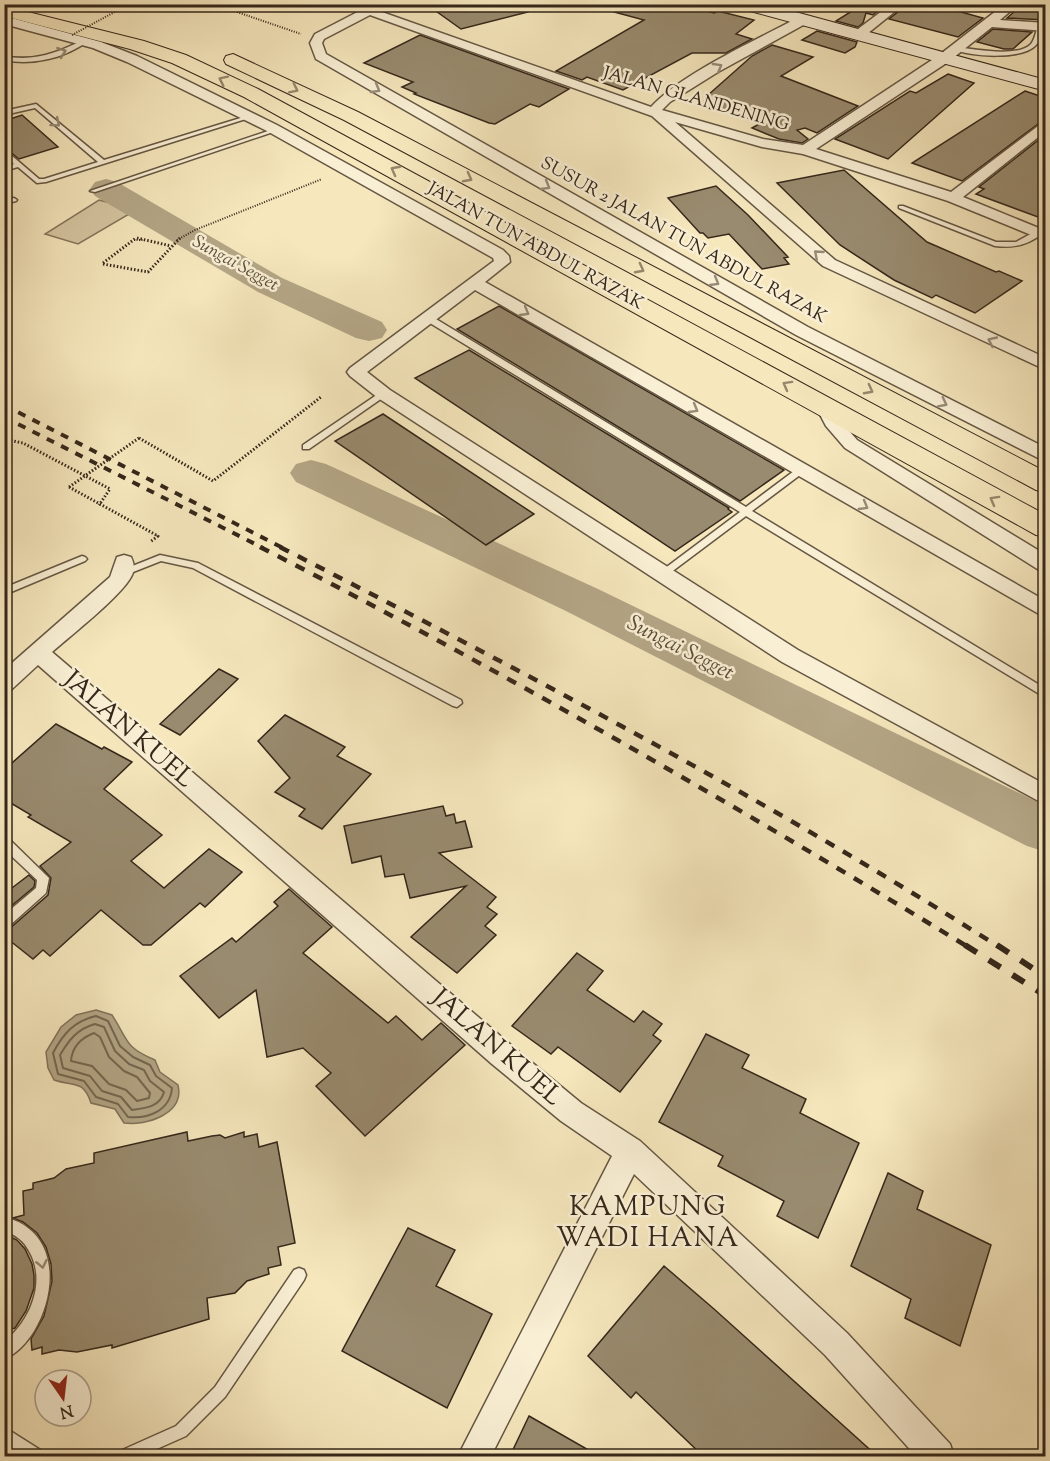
<svg xmlns="http://www.w3.org/2000/svg" width="1050" height="1461" font-family="'Sorts Mill Goudy',serif">
  <style>
    .green { fill: #d5c6a1; stroke: #85765e; stroke-width: 1.5 }
    .water { fill: #b4a686; stroke: #81735b; stroke-width: 1.5 }
    .lines { fill: none; stroke-linecap: round; stroke-linejoin: round }
    .shore { stroke: #746650; stroke-width: 2 }
    .river { fill: #b4a686; fill-rule: evenodd }
    .building { fill: #998b6f; stroke: #35271a; stroke-width: 1.5 }
    .lane-casing { stroke: #655743; stroke-width: 3 }
    .street-casing { stroke: #655743; stroke-width: 3 }
    .secondary-casing { stroke: #35271a; stroke-width: 2 }
    .highway-casing { stroke: #35271a; stroke-width: 2 }
    .path-far1 { stroke: #35271a; stroke-width: 2; stroke-dasharray: 1 1.5; stroke-linecap: butt }
    .path { stroke: #35271a; stroke-width: 3; stroke-dasharray: 1.5 2; stroke-linecap: butt }
    .lane { fill: #f9efd4; fill-rule: evenodd }
    .street { fill: #f9efd4; fill-rule: evenodd }
    .secondary { fill: #f9efd4; fill-rule: evenodd }
    .highway { fill: #f6e7bd; fill-rule: evenodd }
    .rail-far2 { stroke: #35271a; stroke-width: 4; stroke-dasharray: 8 8; stroke-linecap: butt }
    .rail-far1 { stroke: #35271a; stroke-width: 4.5; stroke-dasharray: 10 10; stroke-linecap: butt }
    .rail { stroke: #35271a; stroke-width: 6; stroke-dasharray: 14 14; stroke-linecap: butt }
    .path-bridge-far1 { stroke: #35271a; stroke-width: 2; stroke-dasharray: 1 1.5; stroke-linecap: butt }
    .path-bridge { stroke: #35271a; stroke-width: 3; stroke-dasharray: 1.5 2; stroke-linecap: butt }
    .oneway { stroke: #978b77 }
    .oneway2 { stroke: #96876c }
    .labels { text-anchor: middle; dominant-baseline: central; stroke-width: 5; stroke-linejoin: round; paint-order: stroke }
    .far-street-label { font-size: 18px; fill: #35271a; stroke: #f9efd4 }
    .far-water-label { font-size: 18px; font-style: italic; fill: #5b4d3a; stroke: #f9efd4 }
    .water-label { font-size: 22px; font-style: italic; fill: #5b4d3a; stroke: #f9efd4 }
    .near-street-label { font-size: 26px; fill: #35271a; stroke: #f9efd4 }
    .near-neighbourhood-label { font-size: 27px; letter-spacing: 1.5px; fill: #35271a; stroke: #f9efd4 }
  </style>
  <rect width="100%" height="100%" fill="#f6e7bd"/>
  <filter id="stains"><feTurbulence type="fractalNoise" baseFrequency=".00333" numOctaves="4"/><feColorMatrix values="0 0 0 0 .2 0 0 0 0 .09 0 0 0 0 .02 0 0 0 .5 -.17"/></filter>
  <radialGradient id="worn" r=".72"><stop offset=".6" stop-color="#630" stop-opacity="0"/><stop offset="1" stop-color="#630" stop-opacity=".3"/></radialGradient>
  <!-- green -->
  <path class="green" d="M99 200 136 210 78 244 45 234Z"/>
  <!-- water -->
  <path class="water" d="M96 1010 112 1015C129 1041 124 1047 155 1060L160 1072 178 1085C185 1114 146 1126 124 1123L115 1109 91 1103C83 1079 74 1087 54 1080L48 1068 46 1052 61 1027 76 1015Z"/>
  <g class="lines">
    <!-- shore -->
    <g class="shore">
      <path d="M96 1016 108 1021 120 1046 133 1057 150 1065 156 1076 172 1088C170 1111 148 1119 128 1117L118 1104 96 1097 84 1081 58 1074 53 1053C63 1034 74 1021 96 1016Z"/>
      <path d="M95 1024 104 1027 115 1051 129 1064 144 1070 150 1081 164 1092C160 1107 145 1108 132 1110L121 1097 102 1091 90 1076 63 1068 60 1055C69 1040 77 1029 95 1024Z"/>
      <path d="M94 1033 100 1037 109 1057 124 1071 137 1077 150 1093 149 1098 137 1101 126 1090 109 1084 92 1066 71 1061C72 1047 81 1038 94 1033Z"/>
    </g>
    <!-- river -->
    <g class="river">
      <path d="M106 179 117 182 282 278 382 322 387 330 382 338 369 341 356 338 258 292 95 196 90 189 95 182Z"/>
      <path d="M311 460 326 464 598 589 1046 806V852L1027 846 566 611 296 482 290 473 296 464Z"/>
    </g>
  </g>
  <!-- building -->
  <g class="building">
    <path d="M426 4H527L528 12 461 29Z"/>
    <path d="M615 4H678L714 13 718 11 754 20 736 34 752 39 726 53H692L623 90 587 77 582 80 556 71 644 20 614 12Z"/>
    <path d="M863 4H885L873 15 866 13 863 23 858 27 836 21Z"/>
    <path d="M901 4H932L983 18 958 37 889 19 899 11Z"/>
    <path d="M1023 4H1046V20L1007 18Z"/>
    <path d="M993 29 1032 32 1013 49H1004L977 42Z"/>
    <path d="M817 31 857 42 855 47 845 53 802 40Z"/>
    <path d="M420 35 536 77 569 89 539 107 530 104 495 124 489 123 414 94 416 93 402 87 413 82 364 63Z"/>
    <path d="M772 45 813 57 781 76 858 106 817 133 805 128 797 130 808 139 802 143 779 139 752 128 763 122 708 108 713 103 704 101 709 96H707L752 56Z"/>
    <path d="M948 74 974 83 888 159 835 139 910 91 916 93Z"/>
    <path d="M1025 91 1046 98V118L962 181 912 163Z"/>
    <path d="M22 115 58 147 19 159 4 147V121Z"/>
    <path d="M1046 134V220L976 194 984 189 979 187Z"/>
    <path d="M844 170 927 242 996 272 999 271 1022 281 975 313 936 295 932 298 894 280 840 245 777 183Z"/>
    <path d="M716 186 748 215 788 257 784 258 789 264 762 269 729 234 708 238 703 233H700L668 198Z"/>
    <path d="M499 306 784 470 740 501 457 329Z"/>
    <path d="M469 350 729 508 728 509 732 512 675 551 415 378Z"/>
    <path d="M383 414 534 514 486 545 335 441Z"/>
    <path d="M219 669 238 679 180 735 160 724Z"/>
    <path d="M285 715 345 747 337 756 371 774 322 829 299 816 305 809 275 792 290 778 258 741Z"/>
    <path d="M56 724 102 749 104 747 132 762 104 789 162 835 131 861 164 888 209 849 242 872 205 907 200 903 151 945H143L101 910 50 956 43 950 33 959 4 936V930L9 929 48 895 51 878 40 866 71 842 28 817 31 815 4 799V770Z"/>
    <path d="M443 806 446 816 454 814 456 823 465 821 472 847 439 853 496 897 487 907 497 914 485 926 496 935 457 973 411 937 466 886 410 898 404 874 385 877 381 856 352 863 344 826Z"/>
    <path d="M29 875 35 881 34 887 4 912V894Z"/>
    <path d="M289 889 332 927 303 953 388 1023 396 1016 422 1040 441 1023 465 1045 365 1136 316 1086 331 1073 303 1048 267 1057 256 990 219 1018 180 976 232 938 236 942 278 906 274 902Z"/>
    <path d="M577 953 603 971 587 990 634 1022 643 1011 662 1024 653 1035 661 1041 620 1092 558 1047 551 1054 512 1026Z"/>
    <path d="M706 1034 749 1055 742 1068 806 1099 800 1113 859 1143 818 1238 777 1216 784 1201 718 1166 723 1156 659 1122Z"/>
    <path d="M187 1132 188 1141 212 1136 220 1135 225 1138 244 1132V1137L257 1134 259 1147 277 1142 295 1243 278 1247 281 1265 268 1268 269 1274 247 1281 235 1293 207 1298 209 1319 112 1348V1345L77 1352 59 1350 42 1354V1347L32 1350 31 1339 44 1316 52 1281 51 1264 46 1247 37 1233 23 1222 13 1218 24 1215 23 1191 33 1189V1183L54 1178 66 1169 94 1163V1153Z"/>
    <path d="M888 1173 923 1191 917 1209 991 1245 960 1346 905 1318 911 1299 851 1266Z"/>
    <path d="M408 1228 455 1250 436 1286 492 1314 447 1408 342 1351Z"/>
    <path d="M4 1234 17 1240 25 1249 32 1264 34 1275V1288L26 1311 15 1328 8 1330Z"/>
    <path d="M664 1266 714 1309 877 1456H703L636 1392 631 1398 588 1356Z"/>
    <path d="M529 1416 599 1456H510Z"/>
  </g>
  <g class="lines">
    <defs>
      <g id="lane">
        <path d="M1038 26 1043 27C1041 33 1041 40 1036 45 1023 60 969 57 953 49L956 47C974 49 1018 58 1031 44 1035 39 1036 31 1038 26Z"/>
        <path d="M83 40 88 41C65 58 33 66 4 60V56C33 62 57 53 83 40Z"/>
        <path d="M36 104 104 160 247 116 252 117 46 182 37 183 18 167 4 171V167L14 164 4 155V149L39 179H44L98 162 35 108 4 115V111Z"/>
        <path d="M274 129 279 130 95 192 90 191Z"/>
        <path d="M14 198 17 200 16 201 4 204V200Z"/>
        <path d="M899 206H903L996 242H1016L1034 232 1041 234C1027 246 1012 248 995 246L899 208Z"/>
        <path d="M425 316H431L746 507 798 468H804V472L752 511 1046 689V698L746 516 666 576H660L658 574 660 572 740 512 425 320Z"/>
        <path d="M381 392H384L388 394 309 449H303V445Z"/>
        <path d="M160 555 198 563 461 700 462 703 457 707 453 706 193 568 161 561 123 576 118 573 120 571Z"/>
        <path d="M82 556 85 557 87 559 85 561 4 595V588Z"/>
        <path d="M4 837 8 838 49 878 46 893 8 927 4 928V915L36 888 37 880 4 849Z"/>
        <path d="M4 1217C59 1230 58 1291 34 1331 27 1342 17 1354 4 1359V1342C30 1321 47 1282 29 1251 24 1241 15 1234 4 1231Z"/>
        <path d="M299 1268 304 1270 306 1275 304 1280 225 1397 186 1436 141 1456H117L120 1451 176 1426 215 1387 294 1270Z"/>
        <path d="M4 1427 42 1451 45 1456H24L4 1443Z"/>
      </g>
      <g id="street">
        <path d="M373 4H389L379 11 651 107C682 73 757 40 799 17H807V23L718 72 670 102 662 110 763 139 803 145 938 56 1005 4H1019L1000 20 1046 23V31L992 27 948 62 816 149 951 192 1046 120V131L963 197 1046 231V241L948 201 803 154 762 147 675 122 835 260 1046 358V370L823 266 652 116 370 15 324 39 322 43 326 54 808 327 1046 448V462L796 335 316 59 310 43 315 34Z"/>
        <path d="M887 4H899L898 9 862 38H854L852 35 854 32 886 8Z"/>
        <path d="M4 16 101 42 137 56 277 125 503 250 509 256 510 262 485 282 1046 601V618L475 290 367 372 390 390 798 650 1046 785V805L782 662 378 398 350 376 347 372 350 368 494 261 493 258 267 131 127 62 93 48 4 24Z"/>
        <path d="M824 400 830 401 840 420 857 440 1046 555V572L1039 570 845 448 826 426 815 405 818 401Z"/>
        <path d="M124 555 131 557C134 563 135 569 132 575 124 594 70 636 52 652L512 1046 581 1103 640 1141 847 1333 950 1444 954 1456H916L825 1355 634 1174 491 1456H458L612 1156 561 1121 492 1064 38 665 12 689 4 691V670L110 577 117 557Z"/>
      </g>
      <path id="secondary" d="M737 4H766L1046 80V91L739 8Z"/>
      <g id="highway">
        <path d="M4 6 144 41 186 55 258 89 1046 515V537L1036 535 244 97 172 63 130 49 4 16Z"/>
        <path d="M233 54 358 112 1046 472V493L1036 490 344 120 226 64 224 60 226 56Z"/>
      </g>
    </defs>
    <!-- lane casing -->
    <use href="#lane" class="lane-casing"/>
    <!-- street casing -->
    <use href="#street" class="street-casing"/>
    <!-- secondary casing -->
    <use href="#secondary" class="secondary-casing"/>
    <!-- highway casing -->
    <use href="#highway" class="highway-casing"/>
    <!-- path-far1 -->
    <g class="path-far1">
      <path d="M94 4 122 8"/>
      <path d="M237 12 301 34"/>
      <path d="M134 240H143"/>
      <path d="M177 240 195 230 322 179"/>
    </g>
    <!-- path -->
    <g class="path">
      <path d="M137 238 171 246"/>
      <path d="M103 263 136 238"/>
      <path d="M103 264 148 272 180 238"/>
      <path d="M139 438 213 481 321 397"/>
      <path d="M4 439 23 443 110 489 99 505"/>
      <path d="M69 487 158 536 150 542"/>
    </g>
    <!-- lane -->
    <use href="#lane" class="lane"/>
    <!-- street -->
    <use href="#street" class="street"/>
    <!-- secondary -->
    <use href="#secondary" class="secondary"/>
    <!-- highway -->
    <use href="#highway" class="highway"/>
    <!-- rail-far2 -->
    <g class="rail-far2">
      <path d="M4 405 283 548"/>
      <path d="M4 417 263 548"/>
    </g>
    <!-- rail-far1 -->
    <g class="rail-far1">
      <path d="M260 547C501 670 737 806 968 947"/>
      <path d="M280 547C524 672 767 799 999 947"/>
    </g>
    <!-- rail -->
    <g class="rail">
      <path d="M965 945 1046 996"/>
      <path d="M997 945 1046 977"/>
    </g>
    <!-- path-bridge-far1 -->
    <path class="path-bridge-far1" d="M72 35 122 8"/>
    <!-- path-bridge -->
    <path class="path-bridge" d="M69 487 139 438"/>
  </g>
  <!-- one-way arrows -->
  <defs><path id="oneway-chevron" d="M-2-3.5L2.5 0L-2 3.5" fill="none" stroke-width="1.6" stroke-linecap="round" stroke-linejoin="round" transform="scale(1.5)"/></defs>
  <g class="oneway">
    <use href="#oneway-chevron" transform="translate(62 52) rotate(-20)"/>
    <use href="#oneway-chevron" transform="translate(718 67) rotate(-30)"/>
    <use href="#oneway-chevron" transform="translate(376 89) rotate(30)"/>
    <use href="#oneway-chevron" transform="translate(56 123) rotate(40)"/>
    <use href="#oneway-chevron" transform="translate(546 186) rotate(30)"/>
    <use href="#oneway-chevron" transform="translate(818 254) rotate(-139)"/>
    <use href="#oneway-chevron" transform="translate(715 282) rotate(30)"/>
    <use href="#oneway-chevron" transform="translate(525 312) rotate(30)"/>
    <use href="#oneway-chevron" transform="translate(992 341) rotate(-155)"/>
    <use href="#oneway-chevron" transform="translate(943 403) rotate(27)"/>
    <use href="#oneway-chevron" transform="translate(694 409) rotate(30)"/>
    <use href="#oneway-chevron" transform="translate(864 506) rotate(30)"/>
    <use href="#oneway-chevron" transform="translate(42 1264) rotate(78)"/>
  </g>
  <g class="oneway2">
    <use href="#oneway-chevron" transform="translate(223 80) rotate(-154)"/>
    <use href="#oneway-chevron" transform="translate(294 89) rotate(26)"/>
    <use href="#oneway-chevron" transform="translate(395 170) rotate(-152)"/>
    <use href="#oneway-chevron" transform="translate(468 178) rotate(28)"/>
    <use href="#oneway-chevron" transform="translate(640 269) rotate(28)"/>
    <use href="#oneway-chevron" transform="translate(787 385) rotate(-151)"/>
    <use href="#oneway-chevron" transform="translate(869 390) rotate(28)"/>
    <use href="#oneway-chevron" transform="translate(994 500) rotate(-151)"/>
  </g>
  <g class="labels">
    <!-- far-street labels -->
    <g class="far-street-label">
      <text transform="translate(696 100) rotate(16)">JALAN GLANDENING</text>
      <text transform="translate(683 241) rotate(29)">SUSUR 2 JALAN TUN ABDUL RAZAK</text>
      <text transform="translate(535 247) rotate(29)">JALAN TUN ABDUL RAZAK</text>
    </g>
    <!-- far-water labels -->
    <g class="far-water-label">
      <text transform="translate(235 264) rotate(29)">Sungai Segget</text>
    </g>
    <!-- water labels -->
    <g class="water-label">
      <text transform="translate(680 649) rotate(27)">Sungai Segget</text>
    </g>
    <!-- near-street labels -->
    <g class="near-street-label">
      <text transform="translate(128 730) rotate(41)">JALAN KUEL</text>
      <text transform="translate(496 1048) rotate(41)">JALAN KUEL</text>
    </g>
    <!-- near-neighbourhood labels -->
    <g class="near-neighbourhood-label">
      <text x="648" y="1208">KAMPUNG<tspan x="648" dy="31">WADI HANA</tspan></text>
    </g>
  </g>
  <!-- margin -->
  <rect width="1050" height="1461" fill="none" stroke="#f6e7bd" stroke-width="24"/>
  <rect x="6" y="6" width="1038" height="1449" fill="none" stroke="#35271a" stroke-width="3"/>
  <rect x="12" y="12" width="1026" height="1437" fill="none" stroke="#35271a" stroke-width="1.5"/>
  <!-- north arrow -->
  <g transform="translate(63 1398) rotate(166)"><circle r="28" fill="#f9efd4" stroke="#ab9f8a" stroke-width="1.5"/>
  <path d="M0-4.5L10 22L0 15L-10 22Z" fill="#8f2418"/>
  <text y="-9" font-size="16" font-weight="bold" text-anchor="middle" fill="#35271a">N</text>
  </g>
  <rect width="100%" height="100%" filter="url(#stains)"/>
  <rect width="100%" height="100%" fill="url(#worn)"/>
</svg>
